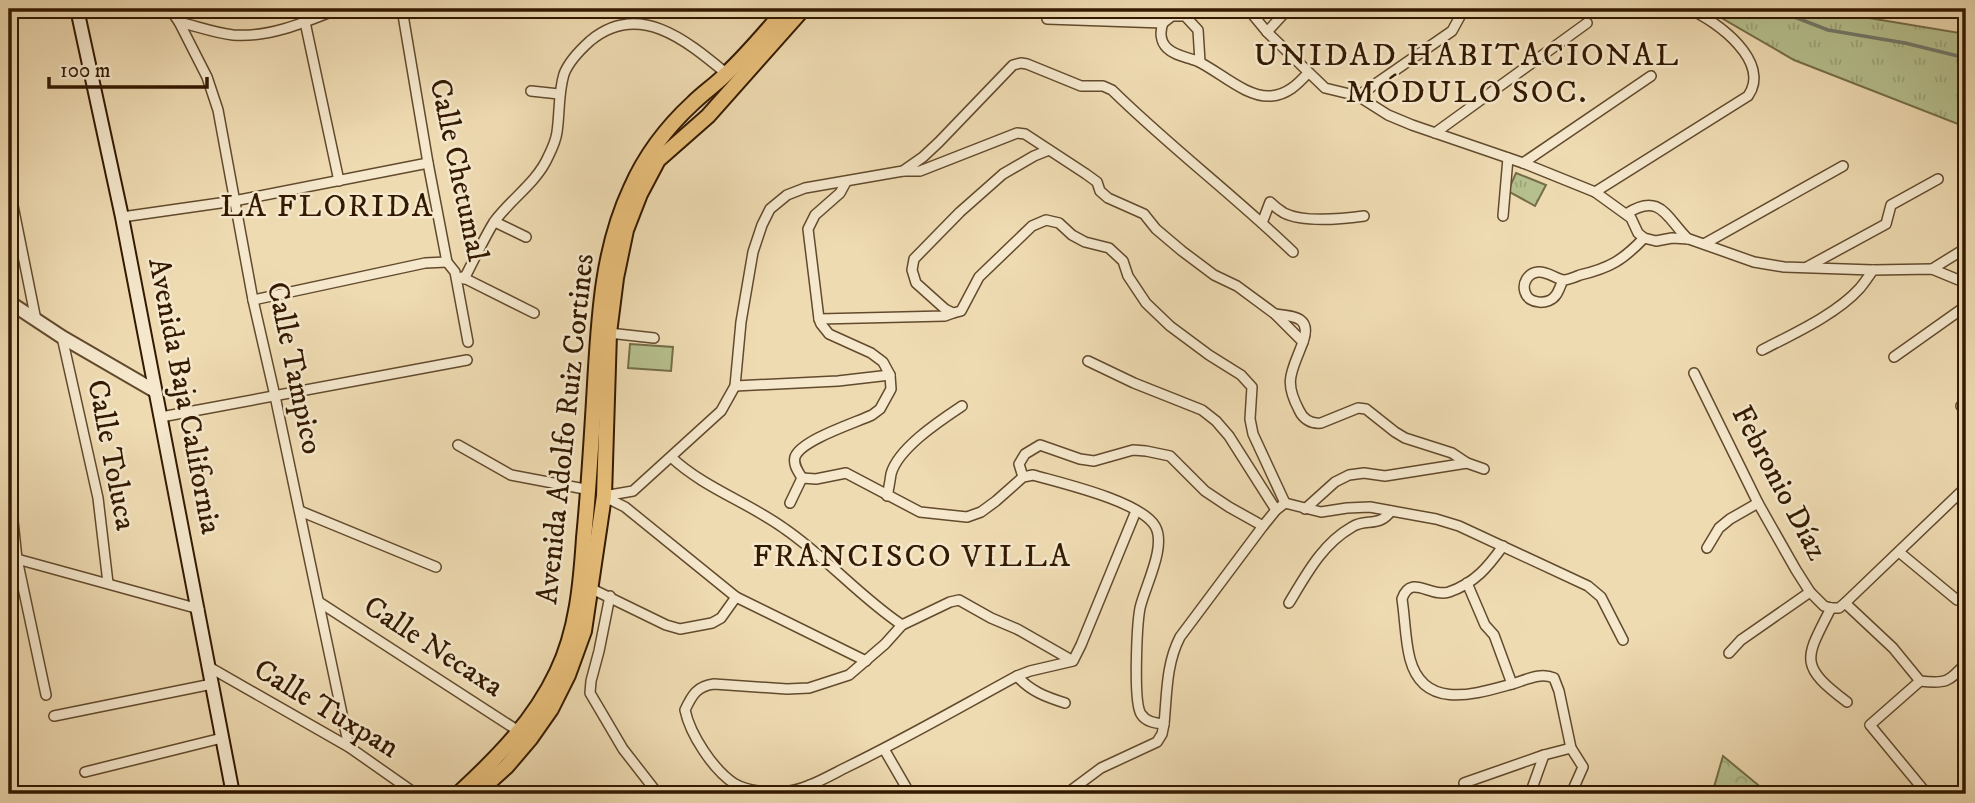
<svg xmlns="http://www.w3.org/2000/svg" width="1975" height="803" font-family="'IM FELL DW Pica',serif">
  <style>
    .grass { fill: #b6c18f; stroke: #746d48; stroke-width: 2 }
    .forest { fill: url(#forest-crowns); stroke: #746d48; stroke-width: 2 }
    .park { fill: url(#park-tufts); stroke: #746d48; stroke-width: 2 }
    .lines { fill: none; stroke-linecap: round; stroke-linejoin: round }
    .stream { stroke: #72796c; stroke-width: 3.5 }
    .minor-casing { stroke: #624a2c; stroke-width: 12 }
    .tertiary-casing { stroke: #624a2c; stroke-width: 16 }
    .secondary-casing { stroke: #331900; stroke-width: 16 }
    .primary-casing { stroke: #331900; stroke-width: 18 }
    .minor { stroke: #f5e8cd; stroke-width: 9 }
    .tertiary { stroke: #f5e8cd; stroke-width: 12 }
    .secondary { stroke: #f5e8cd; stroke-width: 12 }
    .primary { stroke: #e8be79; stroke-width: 14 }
    .labels { text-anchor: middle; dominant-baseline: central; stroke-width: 5; stroke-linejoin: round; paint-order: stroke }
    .street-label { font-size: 30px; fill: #331900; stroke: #f5e8cd }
    .neighbourhood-label { font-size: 32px; letter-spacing: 2px; fill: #331900; stroke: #f5e8cd }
  </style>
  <defs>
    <pattern id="forest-crowns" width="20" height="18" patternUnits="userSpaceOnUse" patternTransform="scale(1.75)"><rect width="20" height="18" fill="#b6c18f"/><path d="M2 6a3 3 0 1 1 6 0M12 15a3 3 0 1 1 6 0" fill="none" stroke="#9da57a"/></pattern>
    <pattern id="park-tufts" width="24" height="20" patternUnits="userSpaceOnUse" patternTransform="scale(1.75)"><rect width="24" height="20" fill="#b6c18f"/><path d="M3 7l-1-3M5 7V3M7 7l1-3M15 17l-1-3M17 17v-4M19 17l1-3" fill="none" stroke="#9da57a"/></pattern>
  </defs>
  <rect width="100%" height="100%" fill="#efdbb2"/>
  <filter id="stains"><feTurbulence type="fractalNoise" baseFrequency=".00286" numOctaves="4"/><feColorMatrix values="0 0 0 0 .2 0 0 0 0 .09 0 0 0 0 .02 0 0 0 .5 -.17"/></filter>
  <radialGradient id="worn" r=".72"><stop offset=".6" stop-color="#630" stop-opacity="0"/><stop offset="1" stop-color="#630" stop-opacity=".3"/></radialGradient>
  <!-- grass -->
  <path class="grass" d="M630 344 673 347 671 371 628 368Z"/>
  <!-- forest -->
  <path class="forest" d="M1723 756 1769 794H1712Z"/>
  <!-- park -->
  <g class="park">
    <path d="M1706 9H1837L1857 16 1966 34V125L1963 126 1794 60Z"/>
    <path d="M1516 173 1546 185 1535 206 1508 191Z"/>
  </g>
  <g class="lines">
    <!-- stream -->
    <path class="stream" d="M1774 9 1828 30 1905 43 1966 58"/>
    <defs>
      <g id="minor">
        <path d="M170 9 179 22 207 77 218 110 253 300 275 396 349 747"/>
        <path d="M402 9 428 163 447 262 455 272 468 342"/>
        <path d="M1248 9 1267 32 1325 88 1358 96 1388 115 1412 125 1523 163 1595 192 1631 218 1638 233 1644 238 1656 241 1672 238 1689 239 1754 262 1784 267 1873 270 1932 269 1966 283"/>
        <path d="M1047 19 1163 23 1172 16H1185L1198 30 1200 62"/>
        <path d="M179 22C196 26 215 33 233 35 269 38 306 22 338 9"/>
        <path d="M305 22 339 181"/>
        <path d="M1163 23C1160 31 1160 41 1167 48 1175 56 1187 57 1197 61 1219 71 1246 98 1271 96 1287 95 1298 84 1308 73"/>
        <path d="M1267 32 1288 9"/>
        <path d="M531 91 559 94"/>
        <path d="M1358 96 1452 31 1464 9"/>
        <path d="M1435 133 1587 23"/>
        <path d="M1049 150 1034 156 1003 174 960 212 914 259 912 270 916 283 945 309 953 313 961 311 979 277 1032 226 1046 220 1059 223 1072 235 1085 242 1109 248 1123 261 1128 276 1146 303 1170 326 1209 355 1241 375 1252 387 1250 419 1253 434 1285 503"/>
        <path d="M1523 163 1651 76"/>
        <path d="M904 171H920L1017 133 1025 134 1086 174 1097 182 1100 191 1108 198 1144 214 1156 229 1182 251 1214 275 1237 286 1275 314 1303 342C1292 372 1283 380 1299 410 1303 419 1311 424 1321 423L1358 408 1366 409 1395 432 1405 438 1452 453 1467 463 1484 469"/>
        <path d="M9 186 36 320"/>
        <path d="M1595 192 1748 96C1772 62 1717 21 1689 9"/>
        <path d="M1626 214C1661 191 1667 219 1688 239"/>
        <path d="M1503 216 1508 158"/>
        <path d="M122 217 234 201 428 163"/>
        <path d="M495 222 526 237"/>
        <path d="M1262 223 1270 202C1274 206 1279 210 1284 213 1304 223 1342 219 1364 216"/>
        <path d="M1704 244 1843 166"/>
        <path d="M1807 267 1886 224 1891 205 1938 179"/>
        <path d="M1932 269 1966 248"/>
        <path d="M462 277 534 313"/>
        <path d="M464 279C474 260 483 240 494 222 510 200 537 182 548 157 552 149 556 140 557 132 560 112 558 94 564 74 569 61 580 50 590 41 639 0 687 41 727 74"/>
        <path d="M1563 280C1561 284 1559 291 1556 295 1549 305 1529 305 1525 292 1522 283 1528 273 1538 272 1548 271 1555 279 1564 280 1568 280 1575 277 1580 275 1610 268 1623 260 1644 238"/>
        <path d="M253 300 425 263 447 262"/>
        <path d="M1275 314C1294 316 1312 317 1303 342"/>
        <path d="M819 319 945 316 953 313"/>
        <path d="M609 333 654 338"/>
        <path d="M62 337 98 498 108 583"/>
        <path d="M1762 350C1793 334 1837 314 1860 288 1865 282 1869 276 1873 270"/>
        <path d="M1894 357 1966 306"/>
        <path d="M1088 361 1134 383 1202 410 1216 421 1229 436 1276 510"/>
        <path d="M1694 373 1758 503 1796 570 1810 592 1824 606 1831 608"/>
        <path d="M735 386 838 381 890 375"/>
        <path d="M1961 406 1966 401"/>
        <path d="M161 417 467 360"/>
        <path d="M458 445 511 475 590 490"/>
        <path d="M9 451 11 502 17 559 46 695"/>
        <path d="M671 457C704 488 748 502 785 529 827 558 860 597 902 625"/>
        <path d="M1023 477 1019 464 1025 454 1040 445 1080 459 1094 461 1133 450 1146 451 1170 456 1205 491 1229 507 1263 526"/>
        <path d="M802 478 816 479 846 473 920 512 967 517 981 512 996 501 1023 477 1033 475C1061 483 1140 501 1155 526 1167 546 1145 586 1140 608 1137 624 1133 702 1141 714 1146 722 1155 723 1164 724"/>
        <path d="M802 478C798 471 793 465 795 457 801 440 855 423 872 415L880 409 891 389 890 375 883 362 871 353 829 334 821 324 819 319 808 229 815 215 840 193 846 182"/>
        <path d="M603 496 625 507 736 597 866 661"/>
        <path d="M604 496 633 491 721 411 735 386 741 322 753 252 762 225 770 209 787 195 805 188 903 171 923 157 939 142 1013 65 1021 63 1027 64 1081 86H1103L1112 90C1170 147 1235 196 1293 252"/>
        <path d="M887 496C889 488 890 481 891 474 898 448 941 420 962 406"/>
        <path d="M1958 497 1966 505"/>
        <path d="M790 503 802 478"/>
        <path d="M1285 503 1321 512 1347 508 1370 507 1436 519 1459 526 1588 586 1601 597 1623 640"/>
        <path d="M1305 509 1335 482 1349 475 1364 473 1385 476 1467 463"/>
        <path d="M300 511 436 567"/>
        <path d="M1503 546C1488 567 1475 583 1449 592 1430 598 1411 573 1402 599 1405 618 1405 640 1410 659 1424 711 1475 694 1512 684 1526 680 1540 672 1554 678L1559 691 1571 748 1583 767 1571 794"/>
        <path d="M1707 548 1719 528 1730 519 1758 503"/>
        <path d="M1899 552 1957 600"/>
        <path d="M17 559 199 609"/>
        <path d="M1467 583 1485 625 1494 635 1512 684"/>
        <path d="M590 588 666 625 680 629 712 623 721 618 736 597"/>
        <path d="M610 596 599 651 591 681 590 693 623 749 658 794"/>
        <path d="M319 602 520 732"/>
        <path d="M1289 603C1306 575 1322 544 1352 527 1366 518 1379 528 1391 511"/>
        <path d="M1845 603 1893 648 1920 681C1946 684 1949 682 1966 663"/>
        <path d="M1831 608H1839L1845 603 1966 487"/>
        <path d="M1831 608C1805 659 1798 665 1847 702"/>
        <path d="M1729 653 1741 640 1810 592"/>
        <path d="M1073 661 1017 629 991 618 959 600 950 602 902 625 885 644 849 675 809 688 787 689 714 684C697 686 692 695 685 710 690 734 713 770 735 784 747 791 768 793 782 792 804 791 827 777 847 767 905 739 960 707 1017 676L1030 671 1073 661 1081 645 1136 511"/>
        <path d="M209 667 349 747 416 794"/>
        <path d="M1017 676C1030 691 1046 697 1065 703"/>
        <path d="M1920 681 1870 725 1927 794"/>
        <path d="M54 716 212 684"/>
        <path d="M884 749 910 794"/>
        <path d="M85 772 222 738"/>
        <path d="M1464 783 1544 755 1571 748"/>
        <path d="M810 785 815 794"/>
        <path d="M1066 794 1101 768 1157 742 1162 734 1164 724C1167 694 1166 664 1180 637L1263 526 1276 510 1285 503"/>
        <path d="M1530 794 1544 755"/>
      </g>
      <path id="tertiary" d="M9 302 62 337 155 391"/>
      <path id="secondary" d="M77 9 122 217 233 794"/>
      <g id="primary">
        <path d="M458 794C497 758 534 721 557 672 577 631 581 583 584 538 589 487 592 435 595 384 599 317 602 250 631 188 645 156 668 126 693 103 703 93 715 85 725 75 747 55 766 31 786 9"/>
        <path d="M476 794 507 766 530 739 551 709 568 675 584 631 604 496 609 333 616 278 626 230 640 194 658 160 708 116 803 9"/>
      </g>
    </defs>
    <!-- minor casing -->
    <use href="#minor" class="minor-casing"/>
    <!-- tertiary casing -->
    <use href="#tertiary" class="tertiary-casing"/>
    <!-- secondary casing -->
    <use href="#secondary" class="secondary-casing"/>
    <!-- primary casing -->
    <use href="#primary" class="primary-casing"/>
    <!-- minor -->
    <use href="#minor" class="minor"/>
    <!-- tertiary -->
    <use href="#tertiary" class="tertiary"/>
    <!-- secondary -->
    <use href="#secondary" class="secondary"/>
    <!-- primary -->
    <use href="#primary" class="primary"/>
  </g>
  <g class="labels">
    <!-- street labels -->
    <g class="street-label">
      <text transform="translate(458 170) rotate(78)">Calle Chetumal</text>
      <text transform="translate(294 368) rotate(78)">Calle Tampico</text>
      <text transform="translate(184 396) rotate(79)">Avenida Baja California</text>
      <text transform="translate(566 429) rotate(-84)">Avenida Adolfo Ruiz Cortines</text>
      <text transform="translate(111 455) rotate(79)">Calle Toluca</text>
      <text transform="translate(1779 483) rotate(62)">Febronio Díaz</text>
      <text transform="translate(433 647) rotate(33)">Calle Necaxa</text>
      <text transform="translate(326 709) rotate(31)">Calle Tuxpan</text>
    </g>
    <!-- neighbourhood labels -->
    <g class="neighbourhood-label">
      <text x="1467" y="56">UNIDAD HABITACIONAL<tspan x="1467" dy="37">MÓDULO SOC.</tspan></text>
      <text x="327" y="207">LA FLORIDA</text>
      <text x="912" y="557">FRANCISCO VILLA</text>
    </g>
  </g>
  <!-- margin -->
  <rect width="1975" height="803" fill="none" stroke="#efdbb2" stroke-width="35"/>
  <rect x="10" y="10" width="1954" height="782" fill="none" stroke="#331900" stroke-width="3.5"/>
  <rect x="18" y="18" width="1940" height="768" fill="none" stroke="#331900" stroke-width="2"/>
  <!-- scale -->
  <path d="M49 77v10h158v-10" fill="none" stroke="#331900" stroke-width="3.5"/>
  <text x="60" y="77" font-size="21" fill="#331900" stroke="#f5e8cd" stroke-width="5" paint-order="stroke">100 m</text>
  <rect width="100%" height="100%" filter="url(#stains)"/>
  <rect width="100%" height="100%" fill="url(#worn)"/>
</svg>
